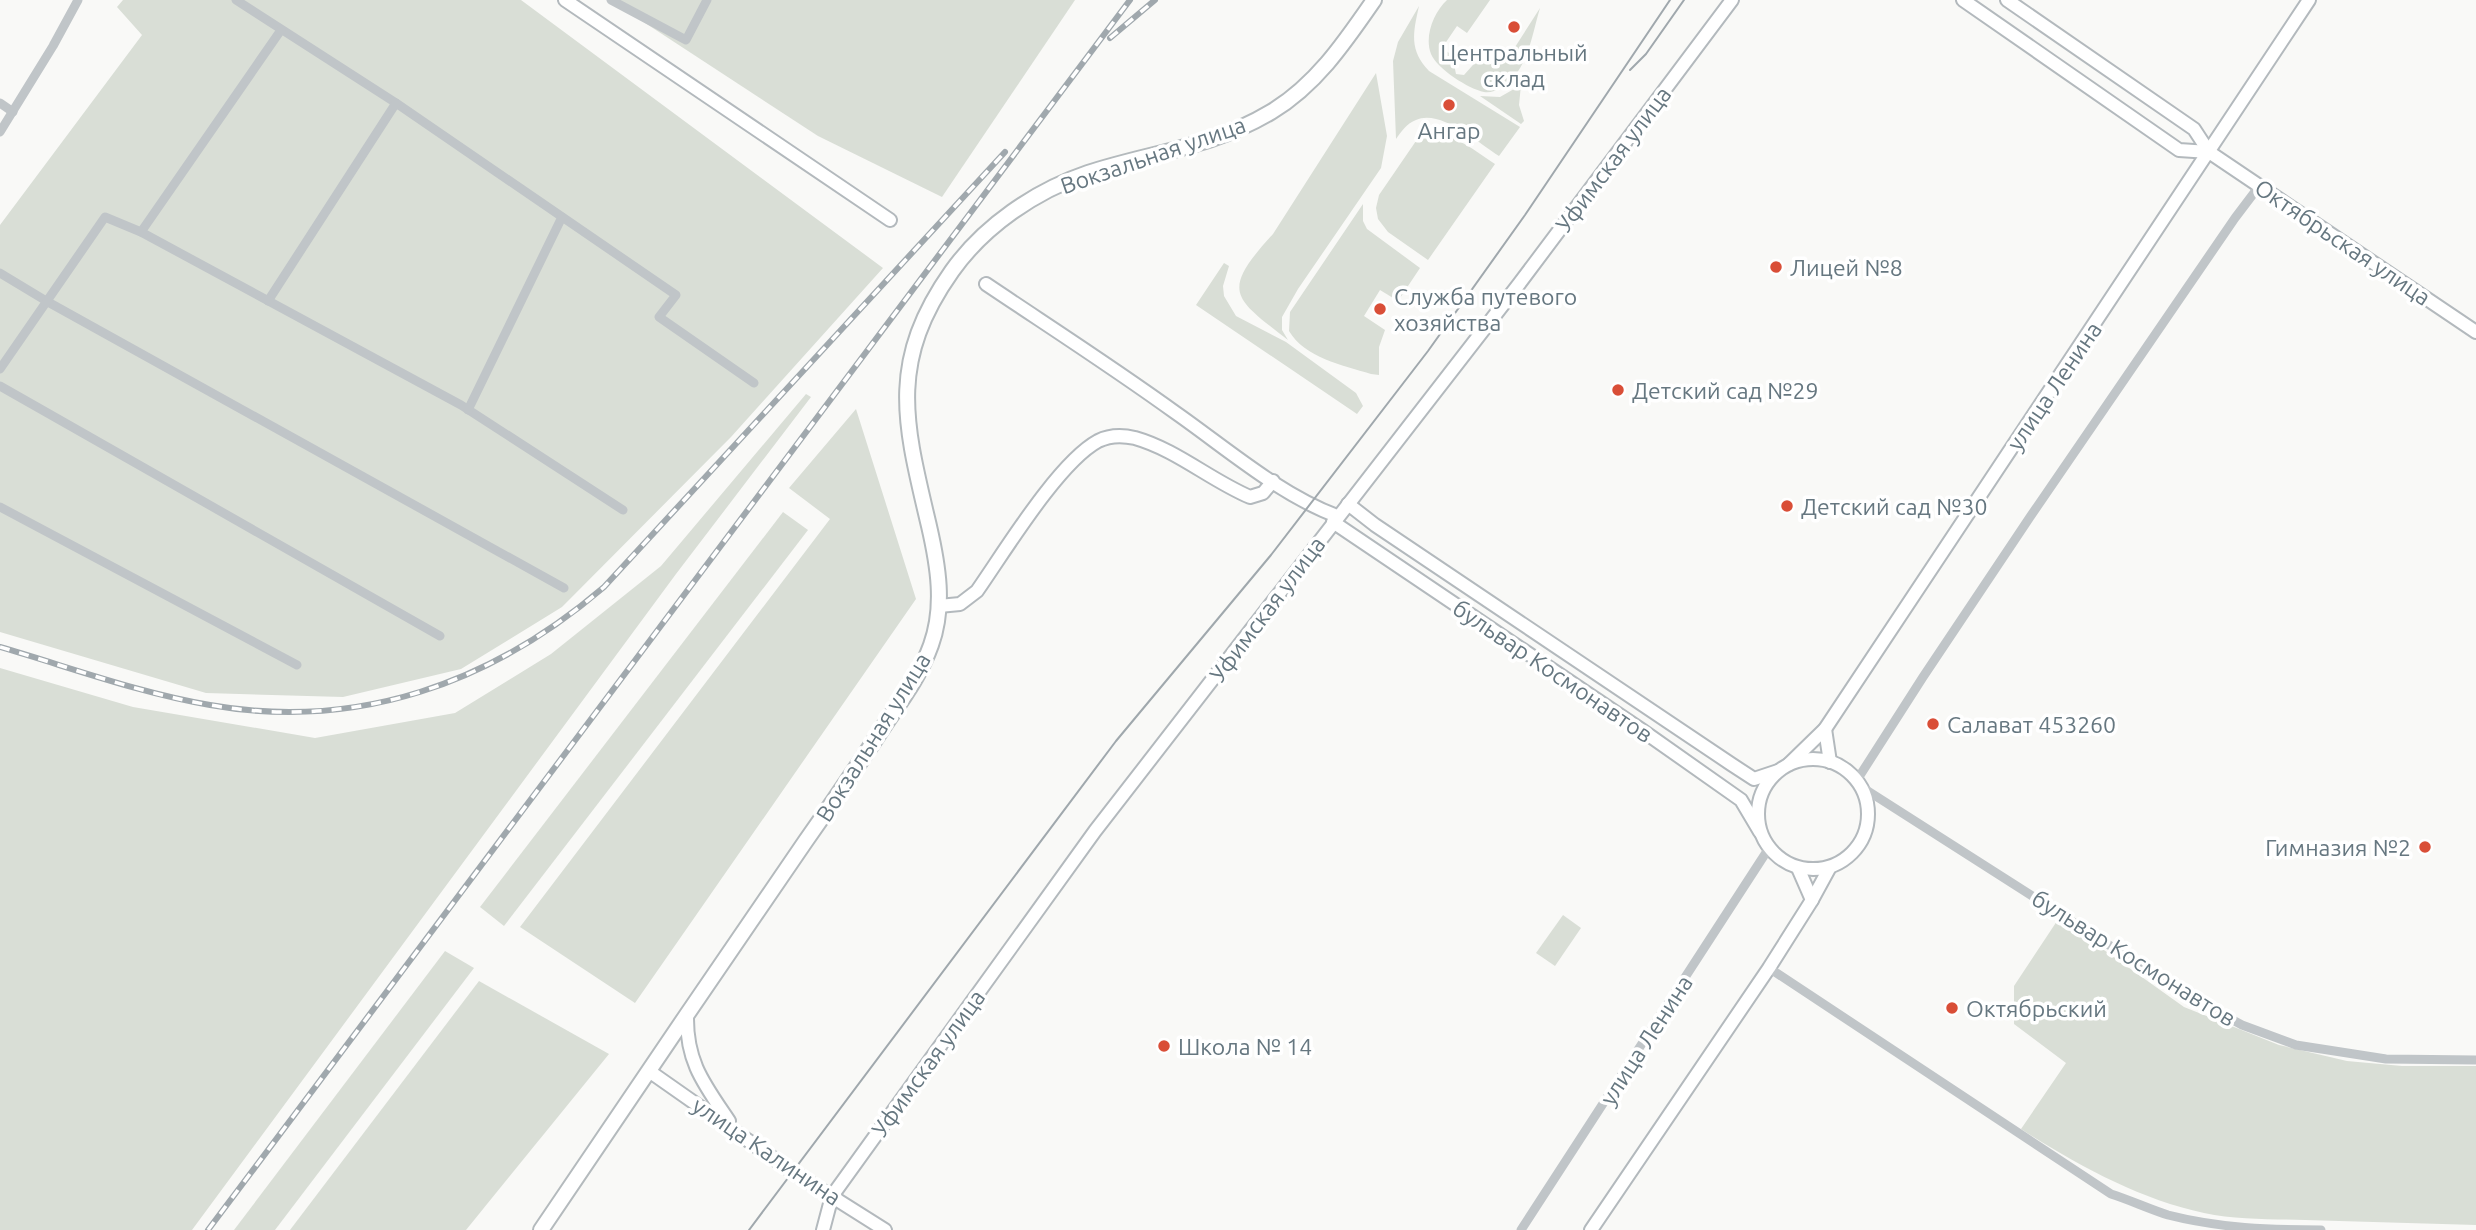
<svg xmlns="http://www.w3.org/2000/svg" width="2476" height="1230" font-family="Ubuntu,sans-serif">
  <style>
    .green { fill: #d9ded6 }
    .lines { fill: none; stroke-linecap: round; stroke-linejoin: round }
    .secondary-casing { stroke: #b3b9bd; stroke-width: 16 }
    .primary-casing { stroke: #b4babd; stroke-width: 18 }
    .street { stroke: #c0c5c8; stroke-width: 9 }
    .secondary { stroke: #fff; stroke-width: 12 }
    .primary { stroke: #fff; stroke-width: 14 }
    .tram { stroke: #a0a8ad; stroke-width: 2 }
    .rail-casing { stroke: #a0a8ad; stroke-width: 6 }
    .rail { stroke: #fff; stroke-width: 3.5; stroke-dasharray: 10; stroke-linecap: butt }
    .poi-dot { fill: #d94e37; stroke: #fff; stroke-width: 2.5 }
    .labels { text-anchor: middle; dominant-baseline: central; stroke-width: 7; stroke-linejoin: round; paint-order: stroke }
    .poi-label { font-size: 23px; fill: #667780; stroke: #fff; text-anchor: start }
    .street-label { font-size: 23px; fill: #667780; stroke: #fff }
  </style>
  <rect width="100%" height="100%" fill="#f9f9f7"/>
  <!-- green -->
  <g class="green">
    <path d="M123 0H521L883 268 731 437 562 607 461 669 343 697 206 693 0 632V225L142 35 117 7Z"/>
    <path d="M610 0H1075L942 197 818 136Z"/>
    <path d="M1447 0H1490L1467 33 1457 26 1442 48 1452 55 1456 74 1464 75 1489 47 1508 58 1540 8C1533 31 1529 61 1512 79 1505 86 1494 94 1484 92 1469 89 1437 69 1431 54 1424 36 1434 12 1447 0Z"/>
    <path d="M1419 6C1413 33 1409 50 1429 71L1520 127 1499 156C1478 143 1441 109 1416 120 1407 123 1401 132 1396 139L1393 61 1398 42Z"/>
    <path d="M1376 73 1387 136 1381 168 1298 289 1282 317V330L1288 340C1233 297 1220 292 1273 234Z"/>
    <path d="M1521 85 1519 105 1524 121 1521 124 1480 96 1500 97Z"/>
    <path d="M1433 134C1457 135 1475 151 1495 164L1428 260 1388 232 1378 219 1376 208 1379 195 1416 141Z"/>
    <path d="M1363 204V221L1367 229 1420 268 1398 301 1380 290 1364 316 1385 330 1379 347V375L1371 374C1342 365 1305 358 1289 331L1290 312Z"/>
    <path d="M1224 263 1229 266 1223 286 1224 296 1236 316 1286 342 1356 393 1363 406 1357 414 1196 305Z"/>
    <path d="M806 394 811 397 676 574 192 1230H0V668L133 707 315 738 455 713 551 654 661 566Z"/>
    <path d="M856 409 916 599 635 1003 520 927 830 519 789 488Z"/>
    <path d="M783 512 808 530 504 926 480 907Z"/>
    <path d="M1563 915 1581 928 1555 966 1536 953Z"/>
    <path d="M2059 918 2184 1007 2279 1045 2347 1061 2402 1066H2476V1225C2419 1223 2362 1222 2305 1220 2272 1219 2237 1220 2204 1213 2139 1199 2077 1165 2021 1129L2066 1063 2014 1024V986Z"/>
    <path d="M445 951 474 968 275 1230H234Z"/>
    <path d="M479 981 609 1054 466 1230H290Z"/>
  </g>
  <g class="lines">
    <defs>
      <g id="secondary">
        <path d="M565 0 890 220"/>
        <path d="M1963 0 2179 150 2209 152"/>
        <path d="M2007 0 2194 129 2209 152 2476 332"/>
        <path d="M986 284C1050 327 1114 368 1176 413 1226 448 1280 495 1337 516"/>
        <path d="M1348 504 1375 525 1731 764 1754 779 1778 771"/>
        <path d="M1333 522 1643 731 1741 800 1760 832"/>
        <path d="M939 606 960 604 977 591C1005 551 1058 463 1098 441 1110 435 1122 435 1135 438 1177 450 1210 480 1250 497L1263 493 1273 481"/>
        <path d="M1825 729 1830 762"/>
        <circle cx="1813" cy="814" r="55"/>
        <path d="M1789 764 1825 729 2309 0"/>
        <path d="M1798 868 1812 900"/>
        <path d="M687 1015C686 1062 704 1084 729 1121"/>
        <path d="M649 1071 793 1172 885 1230"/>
        <path d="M823 1230 832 1196 1095 831 1519 284 1732 0"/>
        <path d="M1591 1230 1769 968 1812 900 1830 867"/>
      </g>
      <path id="primary" d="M541 1230C629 1100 716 971 805 842 831 805 857 767 882 729 900 702 920 676 931 645 945 606 938 565 929 526 905 424 887 363 952 271 984 226 1035 191 1088 173 1152 152 1211 148 1271 112 1316 85 1345 42 1374 0"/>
    </defs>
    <!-- secondary casing -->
    <use href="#secondary" class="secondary-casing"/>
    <!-- primary casing -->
    <use href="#primary" class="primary-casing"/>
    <!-- street -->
    <g class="street">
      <path d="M236 0 396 103 676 295 659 317 754 383"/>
      <path d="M611 0 686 40 707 0"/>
      <path d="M0 103 13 112"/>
      <path d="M0 132 53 46 78 0"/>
      <path d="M141 232 281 30"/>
      <path d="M0 273 48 302 564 588"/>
      <path d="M268 301 396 103"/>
      <path d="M0 369 105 217 141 232 461 405 623 510"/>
      <path d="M0 386 440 636"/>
      <path d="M468 410 562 217"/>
      <path d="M0 507 297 665"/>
      <path d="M1857 780 1923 677 2030 517 2235 218 2260 185"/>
      <path d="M1860 786 2192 998 2242 1025 2296 1045 2386 1059 2476 1060"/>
      <path d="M1769 968 2111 1194C2130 1200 2149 1209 2168 1215 2219 1228 2270 1230 2321 1230"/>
      <path d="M1521 1230 1769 848"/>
    </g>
    <!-- secondary -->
    <use href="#secondary" class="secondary"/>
    <!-- primary -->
    <use href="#primary" class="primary"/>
    <!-- tram -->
    <g class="tram">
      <path d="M1630 70 1646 54 1684 0"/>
      <path d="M749 1230 1116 741 1271 555 1428 351 1525 215 1670 0"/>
    </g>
    <defs>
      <g id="rail">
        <path d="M1110 38 1155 0"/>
        <path d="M0 647C69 667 139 693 210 705 358 731 492 683 604 587L1005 152"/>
        <path d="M208 1230 1130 0"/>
      </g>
    </defs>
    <!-- rail casing -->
    <use href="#rail" class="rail-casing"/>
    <!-- rail -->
    <use href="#rail" class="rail"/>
  </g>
  <!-- markers -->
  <g class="poi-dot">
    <circle cx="1514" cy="27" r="7"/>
    <circle cx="1449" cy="105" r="7"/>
    <circle cx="1776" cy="267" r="7"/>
    <circle cx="1380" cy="309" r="7"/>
    <circle cx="1618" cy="390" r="7"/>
    <circle cx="1787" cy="506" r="7"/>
    <circle cx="1933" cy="724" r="7"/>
    <circle cx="2425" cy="847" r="7"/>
    <circle cx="1952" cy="1008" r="7"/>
    <circle cx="1164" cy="1046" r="7"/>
  </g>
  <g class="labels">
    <!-- poi labels -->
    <g class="poi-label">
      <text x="1514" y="52" text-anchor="middle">Центральный<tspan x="1514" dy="26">склад</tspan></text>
      <text x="1449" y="130" text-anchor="middle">Ангар</text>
      <text x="1790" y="267">Лицей №8</text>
      <text x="1394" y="296">Служба путевого<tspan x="1394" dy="26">хозяйства</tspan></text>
      <text x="1632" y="390">Детский сад №29</text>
      <text x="1801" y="506">Детский сад №30</text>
      <text x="1947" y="724">Салават 453260</text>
      <text x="2411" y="847" text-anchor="end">Гимназия №2</text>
      <text x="1966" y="1008">Октябрьский</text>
      <text x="1178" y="1046">Школа № 14</text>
    </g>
    <!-- street labels -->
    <g class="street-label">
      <text transform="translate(1153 155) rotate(-19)">Вокзальная улица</text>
      <text transform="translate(1613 159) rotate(-53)">Уфимская улица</text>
      <text transform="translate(2343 242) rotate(34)">Октябрьская улица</text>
      <text transform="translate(2054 386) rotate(-56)">улица Ленина</text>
      <text transform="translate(1267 609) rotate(-53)">Уфимская улица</text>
      <text transform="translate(1553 671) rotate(34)">бульвар Космонавтов</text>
      <text transform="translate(873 737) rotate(-58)">Вокзальная улица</text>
      <text transform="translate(2134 958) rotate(32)">бульвар Космонавтов</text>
      <text transform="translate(1646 1040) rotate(-57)">улица Ленина</text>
      <text transform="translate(928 1063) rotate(-54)">Уфимская улица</text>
      <text transform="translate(767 1151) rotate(34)">улица Калинина</text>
    </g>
  </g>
</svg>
